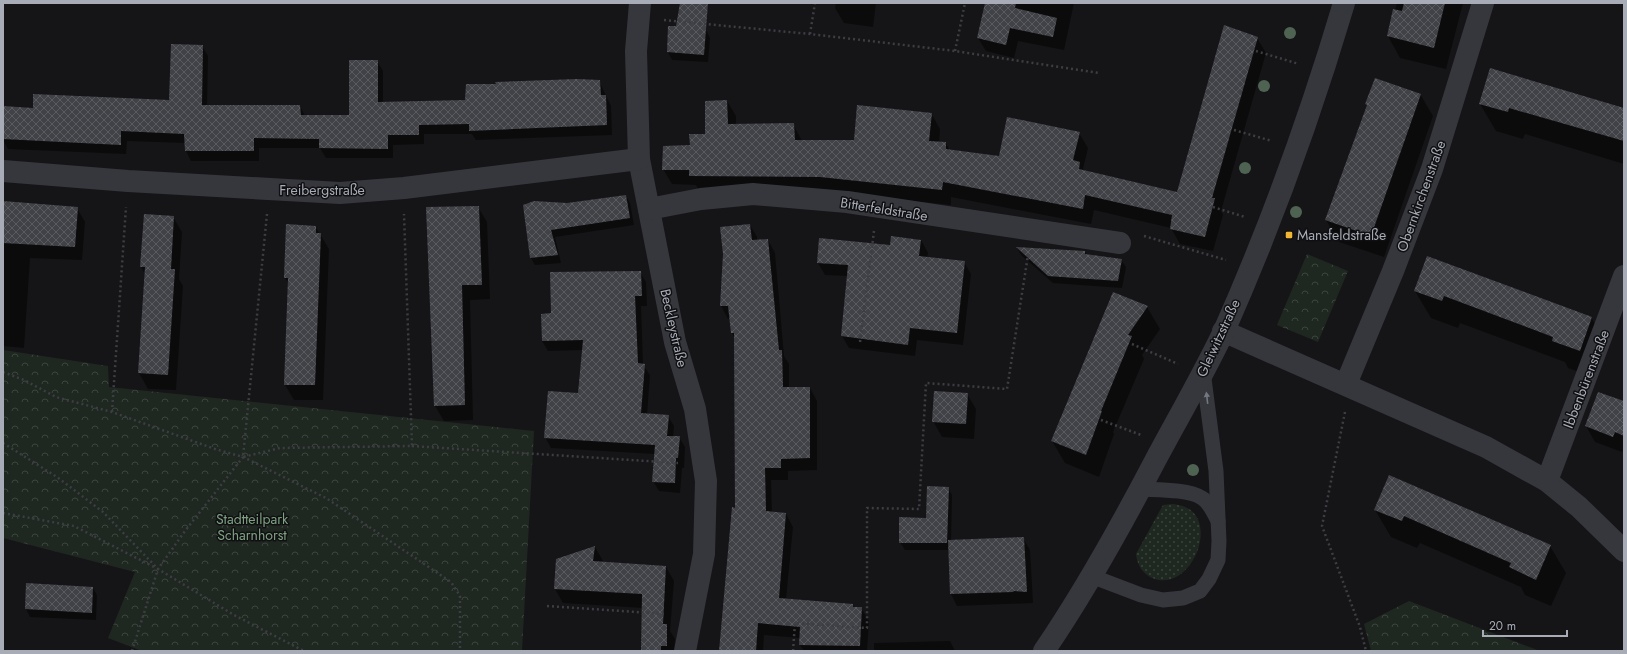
<svg xmlns="http://www.w3.org/2000/svg" width="1627" height="654" font-family="Jost,sans-serif">
  <style>
    .grass { fill: url(#grass-dots) }
    .forest { fill: url(#forest-crowns) }
    .shadow { fill: #0007 }
    .building { fill: url(#building-cross-hatch) }
    .lines { fill: none; stroke-linecap: round; stroke-linejoin: round }
    .path { stroke: #3c3e43; stroke-width: 2.5; stroke-dasharray: 2 3; stroke-linecap: butt }
    .service { stroke: #36373c; stroke-width: 15 }
    .minor { stroke: #36373c; stroke-width: 22 }
    .tertiary { stroke: #36373c; stroke-width: 22 }
    .tree { fill: #4f6352 }
    .oneway { fill: #747780 }
    .poi-dot { fill: #f0b634; stroke: #101012; stroke-width: 1.5 }
    .labels { text-anchor: middle; dominant-baseline: central; stroke-width: 3; stroke-linejoin: round; paint-order: stroke }
    .street-label { font-size: 14px; fill: #a7acb7; stroke: #101012 }
    .poi-label { font-size: 14px; fill: #a7acb7; stroke: #101012; text-anchor: start }
    .park-label { font-size: 14px; fill: #7ea282; stroke: #101012 }
  </style>
  <defs>
    <pattern id="grass-dots" width="8" height="8" patternUnits="userSpaceOnUse"><rect width="8" height="8" fill="#1f2721"/><path d="M2 2h.1M6 6h.1" fill="none" stroke="#3d443f" stroke-width="1.8" stroke-linecap="round"/></pattern>
    <pattern id="forest-crowns" width="20" height="18" patternUnits="userSpaceOnUse"><rect width="20" height="18" fill="#1f2721"/><path d="M2 6a3 3 0 1 1 6 0M12 15a3 3 0 1 1 6 0" fill="none" stroke="#3d443f"/></pattern>
    <pattern id="building-cross-hatch" width="8" height="8" patternUnits="userSpaceOnUse"><rect width="8" height="8" fill="#414247"/><path d="M0 0l8 8M0 8l8-8" fill="none" stroke="#5a5b5f"/></pattern>
  </defs>
  <rect width="100%" height="100%" fill="#151517"/>
  <!-- grass -->
  <path class="grass" d="M1173 504C1177 505 1181 505 1185 507 1220 521 1191 594 1152 578 1143 574 1137 565 1136 554L1163 505Z"/>
  <!-- forest -->
  <g class="forest">
    <path d="M1307 254 1348 271 1318 342 1277 325Z"/>
    <path d="M3 350 108 366 109 387 534 431 522 651H142L108 638 135 572 3 538Z"/>
    <path d="M1409 601 1540 651H1371L1364 624Z"/>
  </g>
  <!-- shadow -->
  <g class="shadow">
    <path d="M836 3H876L873 27 844 23 835 8Z"/>
    <path d="M986 3H1074L1064 50 1018 41 1014 58 986 51 978 38Z"/>
    <path d="M1397 3H1463L1446 69 1400 58 1388 36Z"/>
    <path d="M706 30 710 38 708 62 672 60 668 52Z"/>
    <path d="M1257 38 1266 53 1221 211 1223 215 1213 251 1180 244 1171 228 1094 210 1091 224 951 197V205L829 192 699 191 696 185 672 184 663 169 706 135 727 101 736 116V125L793 124 802 141H855L931 113 940 129 939 143H946L950 151 1000 157 1079 133 1088 148 1083 169 1084 171 1178 194Z"/>
    <path d="M202 46 208 56 207 106H300L305 116H350L377 61 383 71V103L466 101 497 85 599 81 611 106 612 135 476 140 472 134H424V144L393 145V158H326L320 148H259V161H191L186 151 185 143 127 141 126 154 8 149 3 140V124L34 109 170 101Z"/>
    <path d="M1420 94 1433 116 1384 257 1339 242 1326 220 1367 106 1366 104Z"/>
    <path d="M1480 104 1624 109V164L1525 134 1523 139 1496 131Z"/>
    <path d="M626 196 630 203 634 225 555 237 561 263 535 265 531 258 567 204Z"/>
    <path d="M3 202 77 208 85 222 82 260 30 258 24 348 3 346Z"/>
    <path d="M478 207 487 222 490 299 470 300 473 420 444 421 435 406Z"/>
    <path d="M173 217 182 232 179 279 183 286 176 390 148 389 139 373 145 274 141 267Z"/>
    <path d="M750 225 757 237V241L768 240 775 253 784 356 789 364V388H810L817 401V470L788 471V480H771L772 513 786 514 793 527 786 599 853 605 854 608H861L869 621 867 651H804L800 645V638L764 635 763 651H720L736 509 735 339 732 333 730 318 728 319 721 306 724 254Z"/>
    <path d="M315 226 329 249 323 400H294L285 385 289 284 285 278Z"/>
    <path d="M921 240 928 253 927 258 964 262 971 274 963 345 917 340 915 356 849 348 842 336 848 276 825 275 818 263Z"/>
    <path d="M1017 248 1085 252 1087 255 1121 260 1126 267 1122 288 1053 283 1021 255Z"/>
    <path d="M640 272 646 282 647 306H641L643 365 650 375 647 415 668 416 674 426 673 437H679L685 447 684 468H682L680 493 659 491 653 481 655 454 551 448 545 437 579 394 583 350 548 351 542 341 552 314Z"/>
    <path d="M1415 291 1591 317 1607 345 1595 378 1568 368 1565 362 1460 323 1458 328 1431 318Z"/>
    <path d="M1147 307 1160 329 1142 355 1144 359 1113 432 1114 434 1099 477 1065 463 1052 441Z"/>
    <path d="M967 394 976 409 974 439 942 437 933 421Z"/>
    <path d="M1624 402V447L1622 452 1595 442 1586 426Z"/>
    <path d="M948 488 952 495 951 541 1023 538 1030 550 1033 603 957 606 951 594 949 550H905L900 542 927 519Z"/>
    <path d="M1375 510 1550 546 1566 573 1551 606 1525 595 1521 587 1420 543 1417 548 1391 537Z"/>
    <path d="M595 547 603 561 602 563 666 567 674 581 670 631 675 639 674 651H642L643 608 563 603 555 589Z"/>
    <path d="M93 588 97 595 96 620 30 617 26 609Z"/>
    <path d="M950 641 955 651H874V643Z"/>
  </g>
  <!-- building -->
  <g class="building">
    <path d="M680 3H708L704 55 667 52 668 26H676Z"/>
    <path d="M985 3H1016L1015 8 1057 18 1053 37 1010 28 1006 45 977 38Z"/>
    <path d="M1404 3H1445L1434 48 1387 36 1393 9 1402 11Z"/>
    <path d="M1224 25 1258 37 1212 198H1215L1205 237 1170 229 1172 215 1085 195 1083 209 943 182 942 190 820 177 689 176V170H662L663 146 690 145 689 134H705V101L727 100 728 124 794 123 795 140H854L857 105 932 113 929 141 946 142V149L999 156 1007 117 1080 132 1073 160 1080 162 1079 169 1177 192Z"/>
    <path d="M171 44 203 45 202 105H300L301 115H349V60H378V102L465 100 466 84H496L495 82 577 79 600 80 601 95H606L607 125 469 131V124L419 125V135H388V149L319 148V139L254 138V151H185L184 134 121 131V145L3 139V106L33 108V94L169 100Z"/>
    <path d="M1490 68 1624 108V141L1509 108 1508 112 1479 104Z"/>
    <path d="M1375 78 1421 94 1371 236 1325 220 1367 105 1365 104Z"/>
    <path d="M626 195 630 218 551 230 558 255 530 258 523 205 534 201 567 203Z"/>
    <path d="M3 201 78 207 75 247 3 243Z"/>
    <path d="M479 206 482 285H462L465 405 434 406 426 207Z"/>
    <path d="M144 214 174 216 171 269H175L168 375 138 373 145 267H140Z"/>
    <path d="M286 224 316 226V233H321L315 385H284L288 278H284Z"/>
    <path d="M750 224 752 240 768 239 779 350H782L783 387H810V458L781 459V468H765L766 511 786 513 779 598 853 604V607H862L860 646 799 645 800 627 758 623 756 651H719L732 507 735 508 734 333H731L728 306H720L723 254 720 227Z"/>
    <path d="M891 236 921 240 919 256 965 261 957 333 910 328 908 345 841 336 848 265 817 263 819 238 890 245Z"/>
    <path d="M1016 247 1085 251V254L1122 259 1118 281 1048 276Z"/>
    <path d="M1427 256 1592 317 1580 351 1552 341 1553 337 1444 296 1442 301 1414 291Z"/>
    <path d="M641 271 642 296H635L638 363 645 364 641 413 669 415 667 436H680L678 458H676L675 483 652 482 655 445 544 438 548 391 578 393 583 340 542 341 541 314 551 313 550 272Z"/>
    <path d="M1113 292 1148 306 1128 335 1132 336 1101 411H1102L1086 455 1051 441Z"/>
    <path d="M934 391 968 393 966 424 932 422Z"/>
    <path d="M1598 392 1624 401V436L1615 432 1613 437 1585 426Z"/>
    <path d="M1389 475 1551 545 1536 580 1509 567 1511 563 1404 516 1402 521 1374 510Z"/>
    <path d="M927 486 949 487 947 543H899V517L926 518Z"/>
    <path d="M1024 537 1027 592 1014 591 1013 592 950 594 948 540Z"/>
    <path d="M595 546 593 561 666 566 663 624H667V646H661V651H641L642 594 554 589 556 559Z"/>
    <path d="M26 583 93 587 92 613 25 609Z"/>
  </g>
  <g class="lines">
    <!-- path -->
    <g class="path">
      <path d="M664 20 810 34 955 51 1099 73"/>
      <path d="M810 34 815 3"/>
      <path d="M955 51 965 3"/>
      <path d="M1256 51 1299 64"/>
      <path d="M1234 130 1272 141"/>
      <path d="M1213 207 1245 217"/>
      <path d="M267 214 243 457 280 448 412 446 404 214"/>
      <path d="M1144 236 1226 260"/>
      <path d="M860 342 874 231"/>
      <path d="M1132 344 1178 364"/>
      <path d="M3 372 24 380 56 397 112 412 215 449 243 457 326 498 451 582 460 596V651"/>
      <path d="M112 412 126 207"/>
      <path d="M1345 412 1322 526 1360 627 1366 651"/>
      <path d="M1101 420 1141 435"/>
      <path d="M3 443 57 477 103 512 158 569 234 615 304 651"/>
      <path d="M412 446 678 463"/>
      <path d="M3 513 74 526 156 568"/>
      <path d="M547 606 666 614"/>
      <path d="M132 651 158 569 185 531 243 457"/>
      <path d="M793 651 795 623 867 628V508L919 509 926 383 1007 389 1028 255"/>
    </g>
    <!-- service -->
    <g class="service">
      <path d="M1140 489C1157 490 1188 489 1202 498 1209 502 1214 513 1218 521"/>
      <path d="M1091 576 1141 595 1163 600 1183 598 1200 591 1209 579 1218 560 1219 541 1216 471 1203 371"/>
    </g>
    <!-- minor -->
    <g class="minor">
      <path d="M640 3 636 51 639 159 675 342 695 409 706 481 704 554 685 651"/>
      <path d="M3 171 128 181 340 193 404 188 639 159"/>
      <path d="M649 209 701 199 753 194 847 202 1120 243"/>
      <path d="M1223 331 1486 447 1547 481 1579 507 1624 551"/>
      <path d="M1346 384 1393 271 1432 169 1483 3"/>
      <path d="M1547 481 1624 276"/>
    </g>
    <!-- tertiary -->
    <path class="tertiary" d="M1044 651C1085 591 1121 526 1155 461 1178 418 1203 375 1224 331 1271 225 1311 114 1344 3"/>
  </g>
  <!-- trees -->
  <g class="tree">
    <circle cx="1290" cy="33" r="6"/>
    <circle cx="1264" cy="86" r="6"/>
    <circle cx="1245" cy="168" r="6"/>
    <circle cx="1296" cy="212" r="6"/>
    <circle cx="1193" cy="470" r="6"/>
  </g>
  <!-- one-way arrows -->
  <defs><path id="oneway-solid" d="M-6-.8H1V-3.2L6.5 0L1 3.2V.8H-6Z"/></defs>
  <use class="oneway" href="#oneway-solid" transform="translate(1207 398) rotate(-97)"/>
  <!-- markers -->
  <rect class="poi-dot" x="1285" y="231" width="8" height="8" rx="2"/>
  <g class="labels">
    <!-- street labels -->
    <g class="street-label">
      <text x="322" y="190">Freibergstraße</text>
      <text transform="translate(1421 196) rotate(-70)">Obernkirchenstraße</text>
      <text transform="translate(884 209) rotate(9)">Bitterfeldstraße</text>
      <text transform="translate(674 328) rotate(77)">Beckleystraße</text>
      <text transform="translate(1218 338) rotate(-65)">Gleiwitzstraße</text>
      <text transform="translate(1586 379) rotate(-69)">Ibbenbürenstraße</text>
    </g>
    <!-- poi labels -->
    <g class="poi-label">
      <text x="1297" y="235">Mansfeldstraße</text>
    </g>
    <!-- park labels -->
    <g class="park-label">
      <text x="252" y="519">Stadtteilpark<tspan x="252" dy="16">Scharnhorst</tspan></text>
    </g>
  </g>
  <!-- border -->
  <rect width="1627" height="654" fill="none" stroke="#a7acb7" stroke-width="8"/>
  <!-- scale -->
  <path d="M1483 630v6h84v-6" fill="none" stroke="#a7acb7" stroke-width="2"/>
  <text x="1489" y="630" font-size="12" fill="#a7acb7" stroke="#101012" stroke-width="3" paint-order="stroke">20 m</text>
</svg>
